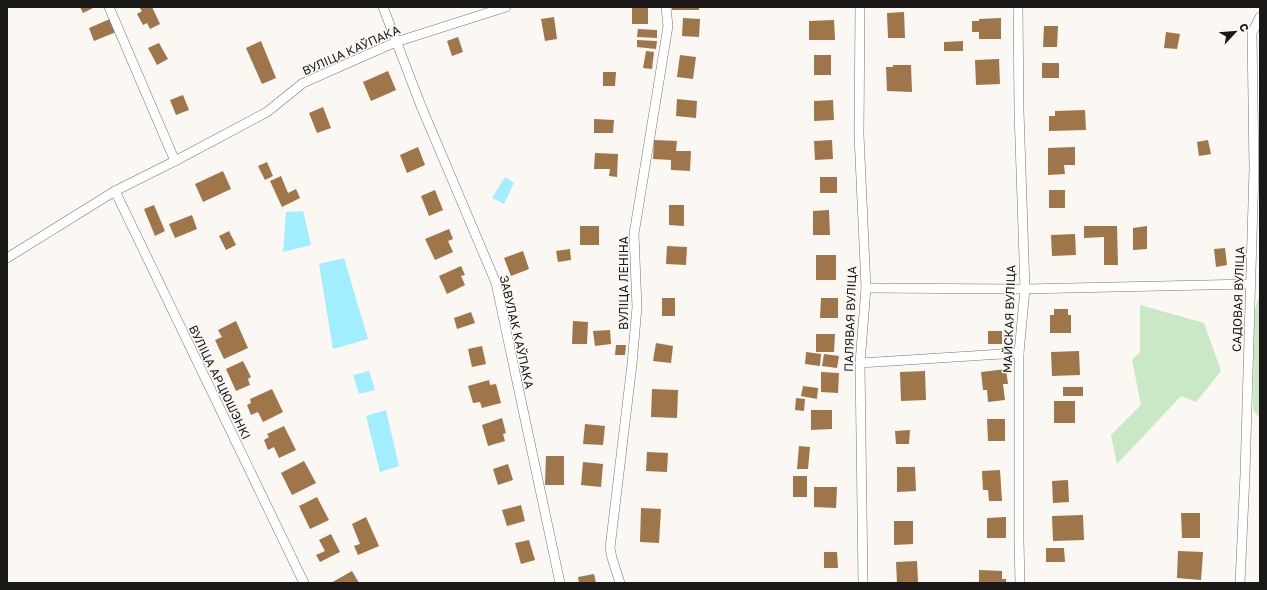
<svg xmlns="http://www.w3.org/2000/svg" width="1267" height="590" font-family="'Golos Text',sans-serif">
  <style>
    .green { fill: #cae7c6 }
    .water { fill: #a1effe }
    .building { fill: #9e764a }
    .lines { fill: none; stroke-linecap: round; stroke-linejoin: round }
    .minor-casing { stroke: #797571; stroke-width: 10 }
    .minor { stroke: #fff; stroke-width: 9 }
    .labels { text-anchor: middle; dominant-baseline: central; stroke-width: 3; stroke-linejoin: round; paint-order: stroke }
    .street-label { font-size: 12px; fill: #1a1917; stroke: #fbf7f3 }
  </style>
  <rect width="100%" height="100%" fill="#fbf7f3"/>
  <!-- green -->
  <g class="green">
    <path d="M1260 292V419L1253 410 1254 314Z"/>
    <path d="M1140 305 1204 323 1221 371 1196 402 1181 396 1117 464 1111 435 1141 405 1132 360 1140 352Z"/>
  </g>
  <!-- water -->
  <g class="water">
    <path d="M505 177 514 183 504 204 492 198Z"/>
    <path d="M303 211 311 245 283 252 286 212Z"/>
    <path d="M344 258 368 339 333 349 319 264Z"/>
    <path d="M369 371 375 390 359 394 353 375Z"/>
    <path d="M386 410 399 466 380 472 366 416Z"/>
  </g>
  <!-- building -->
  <g class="building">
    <path d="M80 7H95L83 13Z"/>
    <path d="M139 7H152L160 24 150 29 147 23 143 25 137 14 142 11Z"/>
    <rect x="632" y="7" width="16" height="17"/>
    <rect x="672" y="7" width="27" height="3"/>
    <path d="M904 12 905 38H888L887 13Z"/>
    <path d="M554 17 557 39 545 41 541 19Z"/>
    <path d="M683 18 700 19 699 37 682 36Z"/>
    <path d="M1001 18V39H979V32H972V21H979V19Z"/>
    <path d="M110 19 116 32 94 41 89 28Z"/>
    <path d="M834 20 835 40H809V21Z"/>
    <path d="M1044 26H1058L1057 47H1043Z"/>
    <path d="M638 29 657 30V38L637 37Z"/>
    <path d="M1166 32 1180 34 1177 49 1164 48Z"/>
    <path d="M458 37 463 52 452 56 447 41Z"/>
    <path d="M637 40 657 41 656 49 637 47Z"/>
    <path d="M261 41 276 78 262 84 246 48Z"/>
    <path d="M963 41V51H944V42Z"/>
    <path d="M159 43 168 59 157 65 148 48Z"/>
    <path d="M646 51 654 52 652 69 643 68Z"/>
    <path d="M680 55 696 57 693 79 677 77Z"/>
    <rect x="814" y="55" width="17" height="20"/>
    <path d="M999 59 1000 84 976 85 975 60Z"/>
    <rect x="1042" y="63" width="17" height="15"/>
    <path d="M893 65H911L912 92 887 91 886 67H893Z"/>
    <path d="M388 71 396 90 371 101 363 82Z"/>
    <path d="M603 72H616L615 86H603Z"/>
    <path d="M183 95 189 110 176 115 170 100Z"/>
    <path d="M677 99 697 101 696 118 676 116Z"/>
    <path d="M833 100 834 120 814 121V101Z"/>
    <path d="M323 107 331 128 317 133 309 113Z"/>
    <path d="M1085 110 1086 130 1049 131V116H1055V111Z"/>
    <path d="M594 119 614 120 613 133H594Z"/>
    <path d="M654 140 677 141 676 151H691L690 171 671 170V160L653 159Z"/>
    <path d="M832 140 833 159 815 160 814 141Z"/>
    <path d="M1208 140 1211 154 1199 156 1197 142Z"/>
    <path d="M418 147 425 165 407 173 400 155Z"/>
    <path d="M1075 147V165H1064L1065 174 1048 175V148Z"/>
    <path d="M595 153 618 154 617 177 609 176 610 169H594Z"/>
    <path d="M267 162 273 176 265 180 258 166Z"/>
    <path d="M223 171 231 189 203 202 195 184Z"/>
    <path d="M281 176 288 193 296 189 300 198 282 207 270 181Z"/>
    <rect x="820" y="177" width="17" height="16"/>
    <path d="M435 190 443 210 429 216 421 196Z"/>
    <rect x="1049" y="190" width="16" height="18"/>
    <path d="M154 205 165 231 155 236 144 209Z"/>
    <path d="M669 205H684V226L669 225Z"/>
    <path d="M829 210 830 235H813V211Z"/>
    <path d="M192 215 197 229 175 238 169 224Z"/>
    <rect x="580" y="226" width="19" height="19"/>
    <path d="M1084 226H1117L1118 265H1104V237L1084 238Z"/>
    <path d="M1147 226V249L1133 250V228Z"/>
    <path d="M449 229 453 239 448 241 453 252 435 260 425 239Z"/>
    <path d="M229 231 236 245 226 250 219 236Z"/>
    <path d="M1075 234 1076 255 1052 256 1051 235Z"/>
    <path d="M667 246 687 247 686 265 666 264Z"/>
    <path d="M1225 248 1227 265 1216 267 1214 249Z"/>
    <path d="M570 249 571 260 558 262 556 251Z"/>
    <path d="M523 251 529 269 511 276 504 258Z"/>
    <rect x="816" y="255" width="20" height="25"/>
    <path d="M461 266 465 275 461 276 465 285 447 294 439 276Z"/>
    <rect x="662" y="298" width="13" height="18"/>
    <path d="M821 298H838V318H820Z"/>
    <path d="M1054 309H1068V315H1071V333H1050V315H1054Z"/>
    <path d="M471 312 475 323 457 329 454 318Z"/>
    <path d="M236 321 248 348 224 359 215 340 222 337 218 330Z"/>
    <path d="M573 321 588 322 587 344H572Z"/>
    <path d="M610 330 611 344 595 346 593 331Z"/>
    <rect x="988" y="331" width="14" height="13"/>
    <path d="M816 334H835L834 352H816Z"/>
    <path d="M656 343 673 346 671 363 653 361Z"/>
    <path d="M616 345H626L625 355H615Z"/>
    <path d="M482 346 486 364 472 367 468 349Z"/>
    <path d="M1079 351 1080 375 1052 376 1051 352Z"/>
    <path d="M806 352 821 354 820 366 805 364Z"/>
    <path d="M824 354 839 356 837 368 822 366Z"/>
    <path d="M243 361 251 377 248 379 250 385 236 391 226 369Z"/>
    <path d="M1006 369 1008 384H1003L1005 400 988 402 987 390H983L981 372Z"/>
    <path d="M925 371 926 400 901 401 900 372Z"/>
    <path d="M821 372 839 373 838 393 821 392Z"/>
    <path d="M489 380 490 385 496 384 501 403 482 408 480 402 473 403 468 386Z"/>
    <path d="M803 386 818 388 817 399 801 396Z"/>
    <rect x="1063" y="387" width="20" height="9"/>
    <path d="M272 389 283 412 263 422 258 412 251 415 247 405 251 403 250 399Z"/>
    <path d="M652 389 678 390 677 418 651 417Z"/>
    <path d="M796 398 805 399 804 411 795 410Z"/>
    <rect x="1054" y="401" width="21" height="22"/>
    <path d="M811 410H832V429L811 430Z"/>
    <path d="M502 418 506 433 503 434 505 441 488 446 482 425Z"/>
    <path d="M987 419H1005V441H988Z"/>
    <path d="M585 424 605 426 603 445 583 444Z"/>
    <path d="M284 426 296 450 279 458 274 447 268 450 264 440 269 437 267 434Z"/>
    <path d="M910 430 909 444H896L895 431Z"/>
    <path d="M799 446 810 447 808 469H797Z"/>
    <path d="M647 452 668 453 667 472 646 471Z"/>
    <path d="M546 456H564V485H545Z"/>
    <path d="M304 461 316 483 292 495 281 473Z"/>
    <path d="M583 462 603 464 601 487 581 485Z"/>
    <path d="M508 464 513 480 498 485 493 469Z"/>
    <path d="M897 467H915L916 491 897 492Z"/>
    <path d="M1000 470 1002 501H989L988 490H983L982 471Z"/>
    <rect x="793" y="476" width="14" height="21"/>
    <path d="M1068 480 1069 502 1053 503 1052 481Z"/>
    <path d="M814 487H837L836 508 814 507Z"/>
    <path d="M317 497 329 520 310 529 299 506Z"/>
    <path d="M521 505 525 521 507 526 502 510Z"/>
    <path d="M641 508 661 509 659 543 640 542Z"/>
    <path d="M1181 513H1200V538H1182Z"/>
    <path d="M1083 515 1084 540 1053 541 1052 516Z"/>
    <path d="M366 517 379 546 358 555 354 546 360 544 352 524Z"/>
    <path d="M1006 517V538H987V518Z"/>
    <path d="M894 521H913V544L894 545Z"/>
    <path d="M331 534 340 552 320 562 316 555 325 551 319 540Z"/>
    <path d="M529 540 535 560 521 564 515 543Z"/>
    <path d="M1046 548H1064L1065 562H1046Z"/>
    <path d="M1178 551 1203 552 1201 580 1177 578Z"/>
    <path d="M824 552H837L838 568H824Z"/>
    <path d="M917 561 918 582 897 583 896 562Z"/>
    <path d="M979 570 1002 571V579H1006V583H979Z"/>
    <path d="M352 571 359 583H331Z"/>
    <path d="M594 574 596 583H579L578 577Z"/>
  </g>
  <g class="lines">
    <defs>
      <g id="minor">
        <path d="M109 7 175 161"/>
        <path d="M383 7 421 106 496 283 560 583"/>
        <path d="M860 7 859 135 866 288 860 363 863 583"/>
        <path d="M1018 7 1019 111 1025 289 1019 353V541L1020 583"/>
        <path d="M115 191 304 583"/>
        <path d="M7 258 115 191 175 161 267 112 303 83 396 42 506 7"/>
        <path d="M866 288 1025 289 1250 284"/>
        <path d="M860 363 1019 353"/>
        <path d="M620 583 612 558 610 548 632 364 637 307 634 234 668 26 666 7"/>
        <path d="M1240 583 1245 474 1254 169 1252 33 1260 17"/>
      </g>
    </defs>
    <!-- minor casing -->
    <use href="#minor" class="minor-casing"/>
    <!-- minor -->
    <use href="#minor" class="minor"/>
  </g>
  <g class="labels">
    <!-- street labels -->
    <g class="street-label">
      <text transform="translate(351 50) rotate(-24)">ВУЛІЦА КАЎПАКА</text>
      <text transform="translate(623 283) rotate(-90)">ВУЛІЦА ЛЕНІНА</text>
      <text transform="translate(1238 299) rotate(-88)">САДОВАЯ ВУЛІЦА</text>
      <text transform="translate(850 319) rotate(-88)">ПАЛЯВАЯ ВУЛІЦА</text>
      <text transform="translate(1009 319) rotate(-88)">МАЙСКАЯ ВУЛІЦА</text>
      <text transform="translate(517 332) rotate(77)">ЗАВУЛАК КАЎПАКА</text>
      <text transform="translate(220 382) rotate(64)">ВУЛІЦА АРЦЮШЭНКІ</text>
    </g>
  </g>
  <!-- border -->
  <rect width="1267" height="590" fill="none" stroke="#1a1917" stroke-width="16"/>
  <!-- north arrow -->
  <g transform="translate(1235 32) rotate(64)" stroke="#fbf7f3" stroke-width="3" paint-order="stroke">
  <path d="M0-3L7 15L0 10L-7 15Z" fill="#1a1917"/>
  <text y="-6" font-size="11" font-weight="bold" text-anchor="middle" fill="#1a1917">С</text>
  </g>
</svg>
